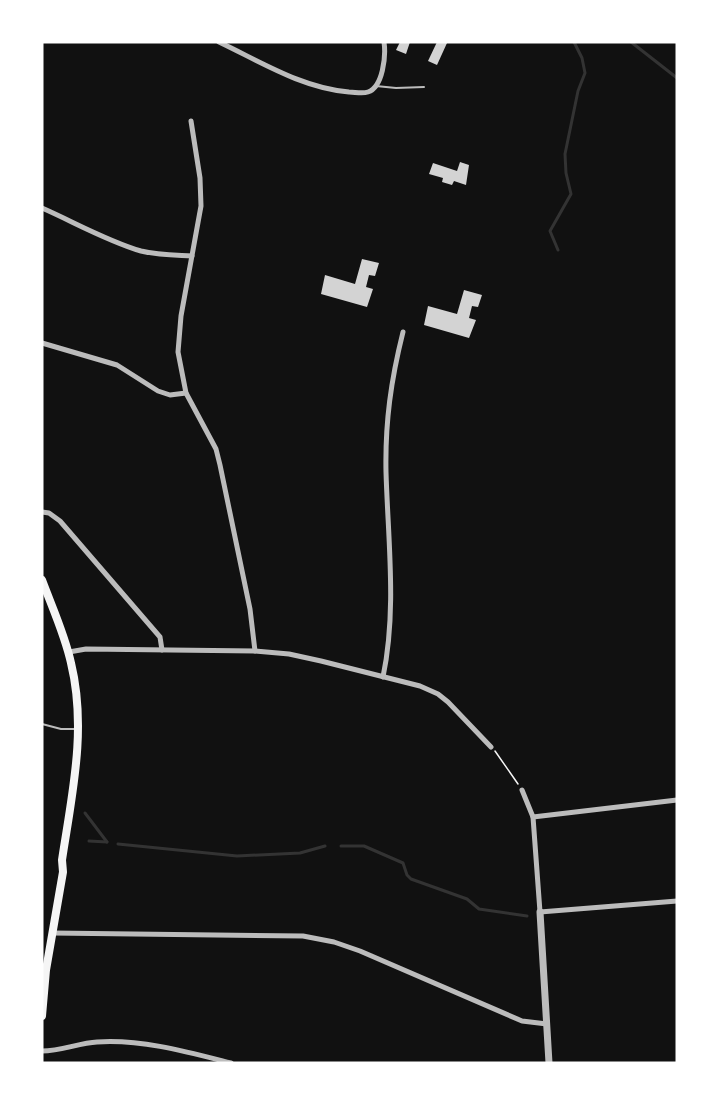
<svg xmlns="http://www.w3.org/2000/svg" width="719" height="1105" font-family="Montserrat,sans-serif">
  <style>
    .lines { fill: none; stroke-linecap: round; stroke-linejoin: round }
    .stream { stroke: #333; stroke-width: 3 }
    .building { fill: #d3d3d3 }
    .path { stroke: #f5f5f5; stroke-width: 1.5 }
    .service { stroke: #bcbcbc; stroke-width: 2 }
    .minor { stroke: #bcbcbc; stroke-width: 5 }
    .tertiary { stroke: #bcbcbc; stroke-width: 7 }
    .secondary { stroke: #f5f5f5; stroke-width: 8 }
  </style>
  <rect width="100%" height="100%" fill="#111"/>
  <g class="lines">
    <!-- stream -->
    <g class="stream">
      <path d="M631 42 677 78"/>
      <path d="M558 250 550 231 571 194 566 173 565 154 578 91 585 73 582 58 574 42"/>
      <path d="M85 813 107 842"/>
      <path d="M89 841 107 842"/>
      <path d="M118 844 237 856 300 853 325 846"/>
      <path d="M341 846H364L403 863 407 875 411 879 467 899 479 909 527 916"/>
    </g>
  </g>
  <!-- building -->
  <g class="building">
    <path d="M400 42H410L406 54 396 50Z"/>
    <path d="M437 42 447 43 437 65 428 61Z"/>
    <path d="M460 162 469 165 466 185 454 181 452 185 442 182 443 178 429 174 433 163 457 171Z"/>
    <path d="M362 259 379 263 375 276 369 275 366 287 373 289 367 307 321 294 325 275 355 284Z"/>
    <path d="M464 290 482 295 478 307 472 306 469 318 476 320 469 338 424 325 428 306 457 314Z"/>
  </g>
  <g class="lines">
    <!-- path -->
    <path class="path" d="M495 751 518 784"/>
    <!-- service -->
    <g class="service">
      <path d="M376 86 396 88 424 87"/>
      <path d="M42 724 61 729H76"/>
    </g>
    <!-- minor -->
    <g class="minor">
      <path d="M219 42C261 62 302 88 349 92 355 92 362 94 368 92 383 87 386 56 384 42"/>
      <path d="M191 121 200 178 201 206 181 316 178 352 186 393 216 449 220 465 250 609 255 651"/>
      <path d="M42 208C74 222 107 241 141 251 158 255 175 255 192 256"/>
      <path d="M42 343 117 365 158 391 170 395 186 393"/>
      <path d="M42 512 49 513 60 521 160 637 162 650"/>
      <path d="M69 652 86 649 255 651 289 654 321 661 420 686 438 694 448 702 491 747"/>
      <path d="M383 677C397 610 388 541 386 472 385 422 391 380 403 332"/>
      <path d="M522 790 533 817 540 912 677 901"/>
      <path d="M533 817 677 800"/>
      <path d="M52 933 303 936 334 942 360 951 522 1021 547 1024"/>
      <path d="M42 1051C61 1051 79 1043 97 1042 142 1039 188 1052 231 1063"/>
    </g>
    <!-- tertiary -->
    <path class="tertiary" d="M540 912 549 1063"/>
    <!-- secondary -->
    <path class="secondary" d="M42 580C52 607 65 635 71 663 87 729 72 794 62 860L63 872 46 970 42 1016"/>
  </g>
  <!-- border -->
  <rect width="719" height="1105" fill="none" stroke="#ffffff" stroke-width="87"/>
</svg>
